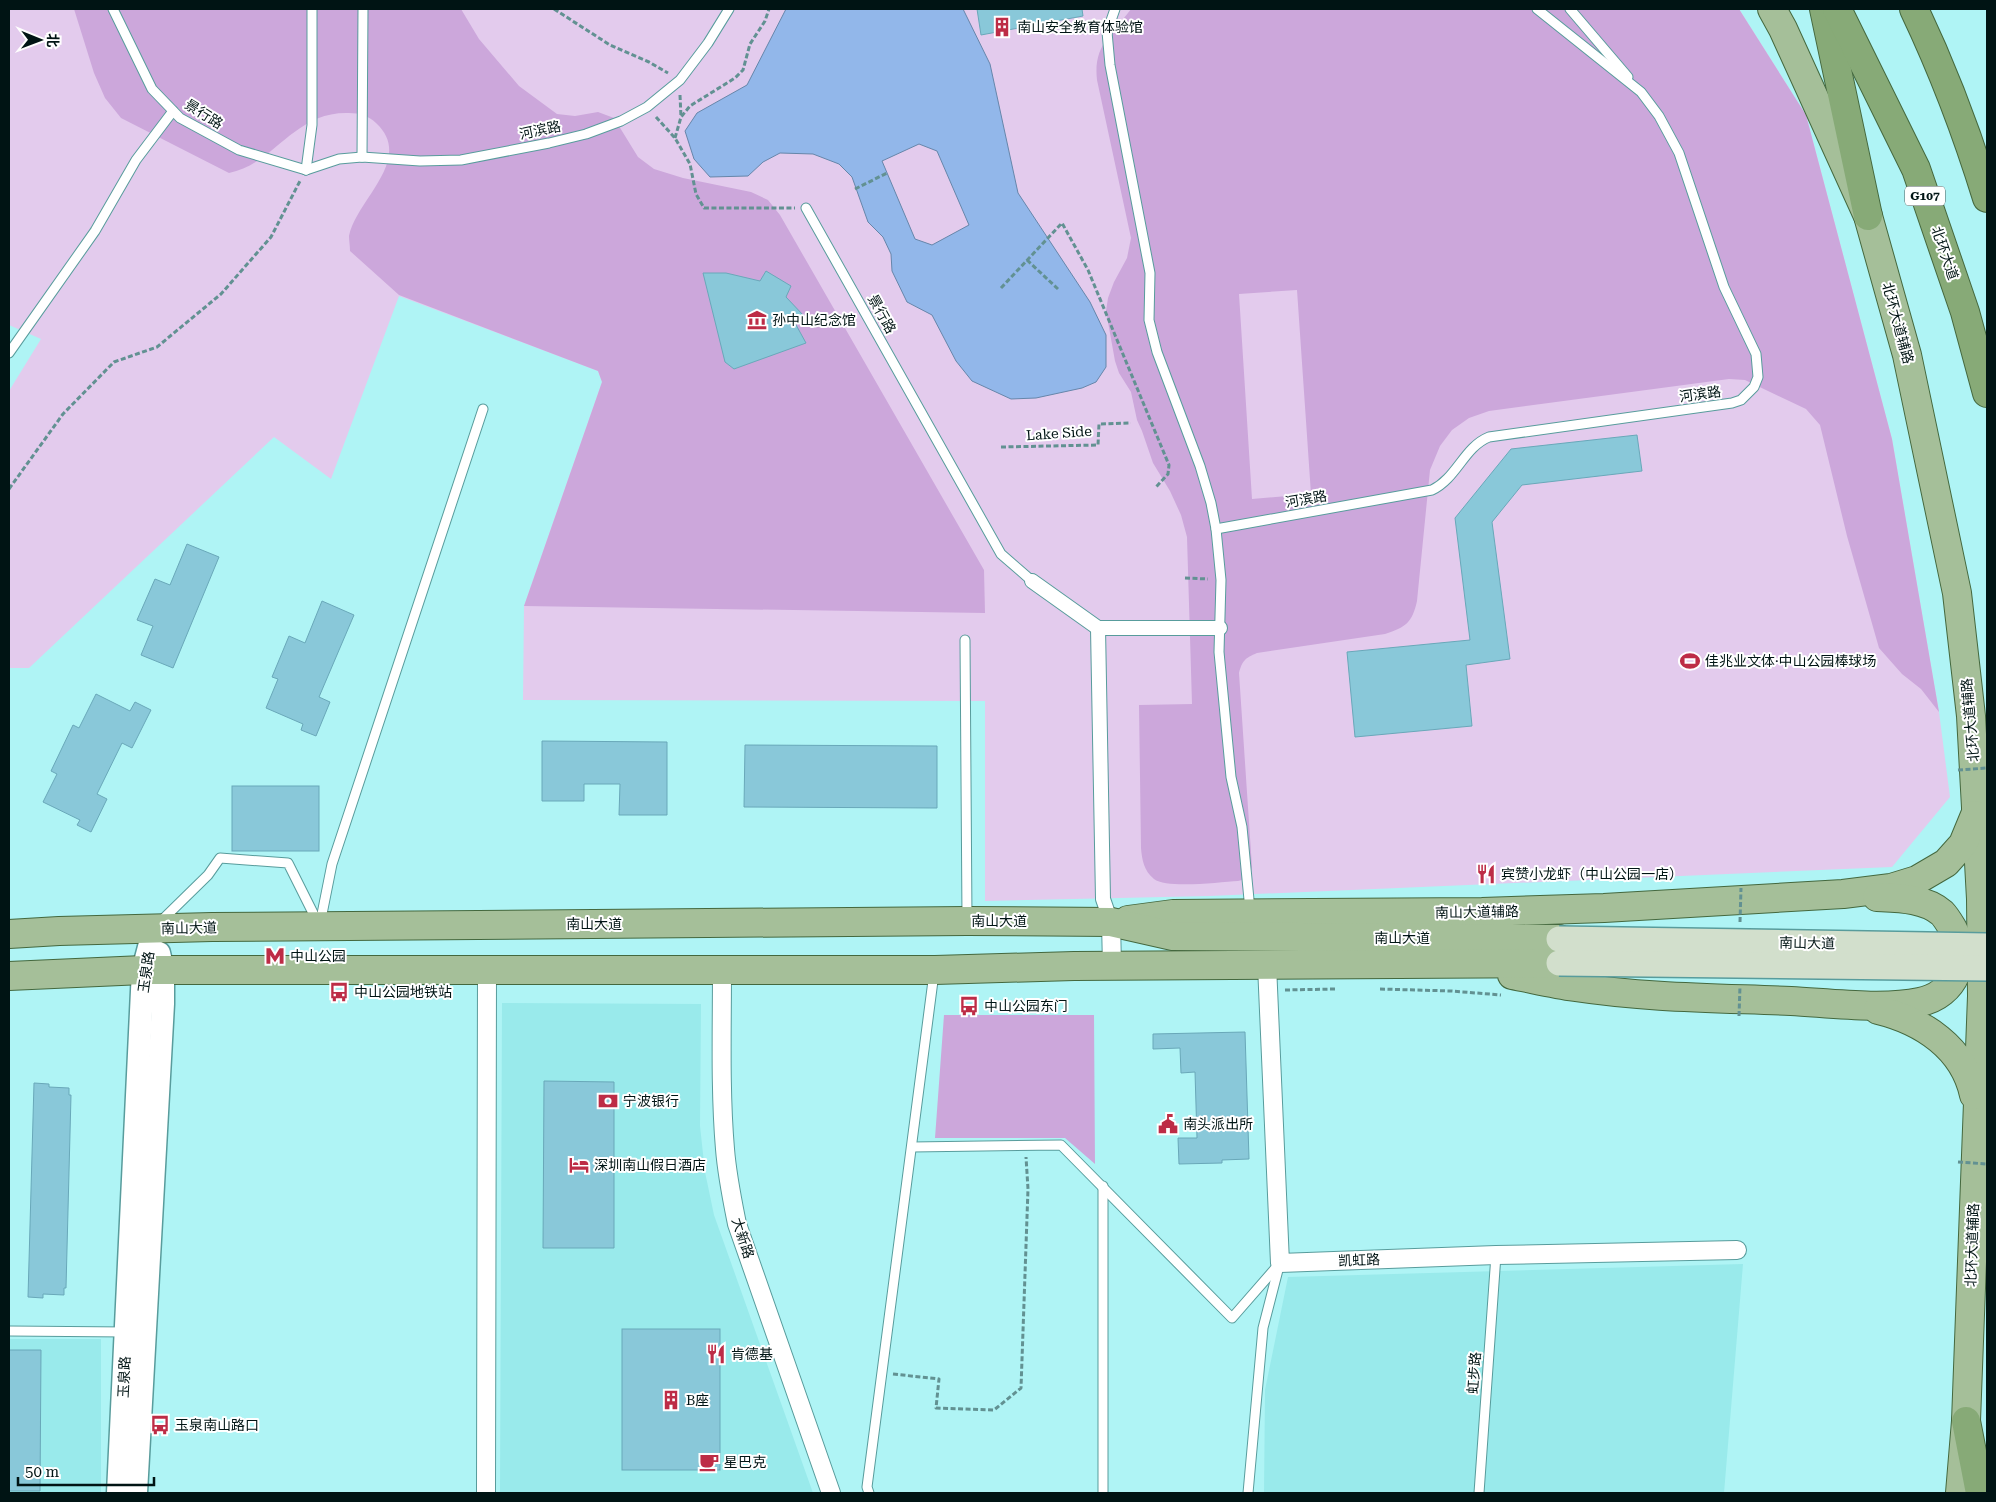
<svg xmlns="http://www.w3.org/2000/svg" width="1996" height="1502" font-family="'Roboto Serif','Noto Sans SC',serif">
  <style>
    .built { fill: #99eaeb }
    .green { fill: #e3cbed }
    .forest { fill: #cca7db; fill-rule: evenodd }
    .water { fill: #92b7ea; stroke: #6686aa; fill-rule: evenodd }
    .building { fill: #89c8d9; stroke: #69a8b9 }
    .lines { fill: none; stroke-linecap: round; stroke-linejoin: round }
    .service-casing { stroke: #589c9c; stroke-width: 11 }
    .pedestrian-casing { stroke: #589c9c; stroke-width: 16 }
    .minor-casing { stroke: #589c9c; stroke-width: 20 }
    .tertiary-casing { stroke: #589c9c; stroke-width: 25 }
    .primary-casing { stroke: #44683e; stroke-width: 30 }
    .trunk-casing { stroke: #44683e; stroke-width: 30 }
    .path { stroke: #629192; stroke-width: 3; stroke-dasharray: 5 2.5; stroke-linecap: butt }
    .service { stroke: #fff; stroke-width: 9 }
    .pedestrian { stroke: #fff; stroke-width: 14 }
    .minor { stroke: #fff; stroke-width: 18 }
    .tertiary { stroke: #fff; stroke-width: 22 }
    .primary { stroke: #a5bf99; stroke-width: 28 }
    .trunk { stroke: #87aa77; stroke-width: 28 }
    .secondary-bridge-casing { stroke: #589c9c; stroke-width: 28; stroke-linecap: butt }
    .path-bridge { stroke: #629192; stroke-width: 3; stroke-dasharray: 5 2.5; stroke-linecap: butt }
    .secondary-bridge { stroke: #d2dfcc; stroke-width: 25 }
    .labels { text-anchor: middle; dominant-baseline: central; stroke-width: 4; stroke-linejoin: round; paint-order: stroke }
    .shield { fill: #fff; stroke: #4c5a5a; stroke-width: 1 }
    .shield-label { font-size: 12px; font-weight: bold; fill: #001414 }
    .poi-label { font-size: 14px; fill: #001414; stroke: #fff; text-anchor: start }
    .street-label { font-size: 14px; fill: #001414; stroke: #fff }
  </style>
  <rect width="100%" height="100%" fill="#aff4f5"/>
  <!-- built -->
  <g class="built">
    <path d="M502 1003 701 1004 700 1126 705 1172 714 1215 813 1493H500Z"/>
    <path d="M1743 1264 1724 1493H1264L1265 1390 1288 1277Z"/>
    <rect x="9" y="1339" width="92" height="154"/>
  </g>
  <!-- green -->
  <path class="green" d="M9 9H1739L1806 115 1892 439 1939 712 1950 797 1892 867 1210 896 985 901V701L523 700 524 606 602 382 598 371 399 296 331 479 274 437 29 668H9V391L41 339 9 325Z"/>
  <!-- forest -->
  <g class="forest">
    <path d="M74 9H461L479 39 519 86 557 114 575 116 598 112 614 118 638 157 654 169 683 178 751 192 768 200 780 215 984 570 985 613 524 606 602 382 598 371 399 295 350 251C350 246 349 240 349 236 356 200 415 159 376 123 369 116 359 113 349 113 294 111 275 164 229 173L121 118 105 98 94 73Z"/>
    <path d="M1131 9H1739L1806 115 1892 439 1939 712 1921 689 1902 674 1879 648 1847 536 1820 425 1806 409 1745 380 1729 379 1489 411 1469 418 1452 430 1440 446 1430 470 1417 601C1412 623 1406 627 1385 634L1257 653C1245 658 1242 661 1239 673L1252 867C1250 875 1247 879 1238 881 1220 882 1167 889 1154 879 1144 871 1142 860 1141 848L1139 705 1192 704 1187 537 1181 515 1170 491 1153 463 1142 431 1137 420 1131 392 1119 373 1115 361 1106 311 1108 298 1114 282 1127 258 1131 238 1097 80C1093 45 1112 35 1131 9ZM1297 290 1311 494 1252 499 1239 294Z"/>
    <path d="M944 1015H1094L1095 1164 1065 1138H935Z"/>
  </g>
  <!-- water -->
  <path class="water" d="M786 9H963L990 64 1018 193 1090 302 1106 335V367L1096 382 1082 388 1036 398 1011 399 972 381 956 361 932 315 907 302 892 271 891 254 883 237 868 222 852 177 839 164 813 154 780 153 763 162 748 176 710 177 694 159 685 131 697 113 747 85ZM919 144 937 151 969 225 932 245 915 239 882 161Z"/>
  <!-- building -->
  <g class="building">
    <path d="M977 9H1082L1083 16 981 35Z"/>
    <path d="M766 271 791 286 786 297 804 316 795 323 806 343 734 369 725 362 703 273H726L760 281Z"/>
    <path d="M1637 435 1642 471 1522 485 1492 522 1510 659 1466 665 1472 726 1355 737 1347 652 1470 640 1455 518 1511 449Z"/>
    <path d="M187 544 219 557 173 668 141 655 153 626 137 620 155 579 170 585Z"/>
    <path d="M322 601 354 615 319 697 330 702 316 736 301 730 303 724 266 708 278 679 272 677 289 636 305 643Z"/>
    <path d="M96 694 130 711 135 702 151 710 132 748 122 743 97 794 107 799 91 832 77 825 80 820 43 802 57 774 51 771 73 725 79 728Z"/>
    <path d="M542 741 667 742V815H619L620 784H584V801H542Z"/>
    <path d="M745 745 937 746V808L744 807Z"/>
    <rect x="232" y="786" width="87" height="65"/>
    <path d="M1245 1032 1249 1159 1222 1160V1163L1179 1164 1178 1138H1197L1195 1072 1181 1073 1180 1048 1153 1049V1034Z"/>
    <path d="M544 1081 614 1082V1248H543Z"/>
    <path d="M34 1083 49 1084V1087L69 1088V1095H71L66 1288H64V1295L43 1294V1298L28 1297Z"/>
    <rect x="622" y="1329" width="98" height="141"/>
    <path d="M9 1350H41L40 1491H9Z"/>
  </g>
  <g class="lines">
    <defs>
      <g id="service">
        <path d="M113 9 152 89 180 118 239 150 306 170"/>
        <path d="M1115 9 1107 32 1110 65 1150 273 1149 320 1157 352 1200 466 1211 503 1216 529 1221 580 1219 652 1231 777 1242 827 1250 910"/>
        <path d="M1570 9 1628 77"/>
        <path d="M362 157 363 9"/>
        <path d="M306 170 339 159 362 157 420 161 461 160 549 143 586 134 621 121 647 107 680 80 708 43 729 9"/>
        <path d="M306 170 312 125V9"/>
        <path d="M806 208 1001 554 1032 581"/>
        <path d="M9 353 95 231 136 160 173 111"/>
        <path d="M1216 529 1432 490C1457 478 1464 447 1489 437L1732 403 1741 400 1754 387 1758 377 1756 354 1724 287 1679 153 1659 116 1641 92 1537 9"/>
        <path d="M965 640 967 918"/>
        <path d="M159 923 208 875 220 858 288 863 318 923"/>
        <path d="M320 924 332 864 483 409"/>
        <path d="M912 1147 1061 1145 1232 1318 1280 1263"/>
        <path d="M1103 1186V1493"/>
        <path d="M9 1331 127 1332"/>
        <path d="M869 1493 867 1487 934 973"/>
        <path d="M1248 1493 1263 1328 1279 1266"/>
        <path d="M1479 1493 1496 1255"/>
      </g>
      <g id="pedestrian">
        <path d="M1032 581 1098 628H1220"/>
        <path d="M1098 628 1103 899 1111 922"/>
      </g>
      <g id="minor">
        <path d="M1111 922 1112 966"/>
        <path d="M1267 965 1280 1263 1496 1255 1737 1250"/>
        <path d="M722 970C722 1030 720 1090 725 1149 727 1175 732 1199 737 1224L831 1493"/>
        <path d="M486 1493 487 970"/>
      </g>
      <g id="tertiary">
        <path d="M118 1493 143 970 154 928"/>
        <path d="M136 1493 163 1004V970L159 953"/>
      </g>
      <g id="primary">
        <path d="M1772 9 1783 29 1868 216 1907 355 1957 593 1971 716 1981 899 1982 996 1966 1421 1960 1493"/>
        <path d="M1128 920 1173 914 1482 912 1604 908 1843 894 1891 888 1917 880 1946 863 1963 844 1975 815"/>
        <path d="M9 934 59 931 212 927 967 921 1111 922 1173 936 1559 939"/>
        <path d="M1512 975C1533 979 1554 984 1575 987 1647 998 1720 998 1791 1001 1829 1003 1883 1010 1920 1002 1955 995 1969 959 1953 929 1950 924 1946 917 1942 913 1925 898 1898 898 1877 897"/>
        <path d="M9 976 143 970H935L1074 966 1559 963"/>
        <path d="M1878 1010C1923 1021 1964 1048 1974 1095"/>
      </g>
      <g id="trunk">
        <path d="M1824 9 1868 216"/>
        <path d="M1837 9 1916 169 1965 312 1987 393"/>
        <path d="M1914 9C1943 70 1967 133 1987 198"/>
        <path d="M1966 1421 1980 1493"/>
      </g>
    </defs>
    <!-- service casing -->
    <use href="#service" class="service-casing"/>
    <!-- pedestrian casing -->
    <use href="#pedestrian" class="pedestrian-casing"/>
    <!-- minor casing -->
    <use href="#minor" class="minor-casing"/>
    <!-- tertiary casing -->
    <use href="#tertiary" class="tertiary-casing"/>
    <!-- primary casing -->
    <use href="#primary" class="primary-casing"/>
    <!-- trunk casing -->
    <use href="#trunk" class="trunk-casing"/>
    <!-- path -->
    <g class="path">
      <path d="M554 9 610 45 649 62 668 73"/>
      <path d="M680 95 681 117"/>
      <path d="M656 117 675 138 690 164 696 194 704 208H795"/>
      <path d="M675 138 681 117 690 106 735 78 743 70 750 44 765 21 769 9"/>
      <path d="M855 189 887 173"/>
      <path d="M1027 260 1058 289"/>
      <path d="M1001 288 1062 223 1088 270 1169 465 1168 474 1156 487"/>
      <path d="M1001 447 1098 445 1099 424 1131 423"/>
      <path d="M9 489 63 414 114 362 157 347 221 294 271 237 300 181"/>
      <path d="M1185 578 1208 579"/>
      <path d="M1380 989 1451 991 1501 995"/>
      <path d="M1285 990 1336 989"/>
      <path d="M893 1374 939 1379 936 1408 994 1410 1021 1388 1028 1189 1026 1157"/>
    </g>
    <!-- service -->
    <use href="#service" class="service"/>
    <!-- pedestrian -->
    <use href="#pedestrian" class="pedestrian"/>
    <!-- minor -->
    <use href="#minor" class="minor"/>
    <!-- tertiary -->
    <use href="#tertiary" class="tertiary"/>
    <!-- primary -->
    <use href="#primary" class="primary"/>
    <!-- trunk -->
    <use href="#trunk" class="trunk"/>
    <defs>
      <g id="secondary-bridge">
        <path d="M1559 939 1987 946"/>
        <path d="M1559 963 1987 968"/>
      </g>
    </defs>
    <!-- secondary-bridge casing -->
    <use href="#secondary-bridge" class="secondary-bridge-casing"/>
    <!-- path-bridge -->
    <g class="path-bridge">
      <path d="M1958 770 1987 768"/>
      <path d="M1740 922 1741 888"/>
      <path d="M1739 1016 1740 986"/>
      <path d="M1958 1162 1987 1164"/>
    </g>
    <!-- secondary-bridge -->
    <use href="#secondary-bridge" class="secondary-bridge"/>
  </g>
  <!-- icons -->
  <defs>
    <symbol id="building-bare" viewBox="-9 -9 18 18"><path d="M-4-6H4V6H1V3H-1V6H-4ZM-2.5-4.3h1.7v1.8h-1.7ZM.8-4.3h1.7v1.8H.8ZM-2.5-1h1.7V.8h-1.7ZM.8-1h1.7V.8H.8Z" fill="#bd2c46" stroke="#fff" stroke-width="2.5" paint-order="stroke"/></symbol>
    <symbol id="museum-bare" viewBox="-9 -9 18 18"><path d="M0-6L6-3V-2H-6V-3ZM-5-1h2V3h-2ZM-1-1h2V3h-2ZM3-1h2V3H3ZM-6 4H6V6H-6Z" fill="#bd2c46" stroke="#fff" stroke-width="2.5" paint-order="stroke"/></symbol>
    <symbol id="stadium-bare" viewBox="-9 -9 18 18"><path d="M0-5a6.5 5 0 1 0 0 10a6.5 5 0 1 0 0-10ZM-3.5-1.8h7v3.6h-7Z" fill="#bd2c46" stroke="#fff" stroke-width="2.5" paint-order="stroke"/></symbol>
    <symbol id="restaurant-bare" viewBox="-9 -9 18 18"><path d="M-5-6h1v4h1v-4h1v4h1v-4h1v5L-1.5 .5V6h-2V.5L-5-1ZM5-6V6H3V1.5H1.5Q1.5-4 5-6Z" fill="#bd2c46" stroke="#fff" stroke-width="2.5" paint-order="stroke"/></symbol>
    <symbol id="metro-bare" viewBox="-9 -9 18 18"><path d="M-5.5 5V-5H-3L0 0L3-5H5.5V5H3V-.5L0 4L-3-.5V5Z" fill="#bd2c46" stroke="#fff" stroke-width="2.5" paint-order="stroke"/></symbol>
    <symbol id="bus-bare" viewBox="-9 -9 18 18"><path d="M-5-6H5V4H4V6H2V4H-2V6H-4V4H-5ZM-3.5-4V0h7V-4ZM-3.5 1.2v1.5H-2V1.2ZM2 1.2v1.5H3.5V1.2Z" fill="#bd2c46" stroke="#fff" stroke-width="2.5" paint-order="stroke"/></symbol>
    <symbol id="bank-bare" viewBox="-9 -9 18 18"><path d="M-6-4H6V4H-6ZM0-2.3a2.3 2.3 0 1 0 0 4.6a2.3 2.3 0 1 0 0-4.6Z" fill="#bd2c46" stroke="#fff" stroke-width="2.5" paint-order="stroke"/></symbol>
    <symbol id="civic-bare" viewBox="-9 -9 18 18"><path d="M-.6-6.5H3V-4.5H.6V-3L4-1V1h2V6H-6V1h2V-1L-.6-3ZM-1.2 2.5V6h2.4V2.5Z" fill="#bd2c46" stroke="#fff" stroke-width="2.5" paint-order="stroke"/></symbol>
    <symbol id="hotel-bare" viewBox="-9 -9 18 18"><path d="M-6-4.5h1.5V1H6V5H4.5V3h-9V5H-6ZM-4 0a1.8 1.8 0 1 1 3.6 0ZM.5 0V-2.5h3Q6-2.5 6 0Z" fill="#bd2c46" stroke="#fff" stroke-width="2.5" paint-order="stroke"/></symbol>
    <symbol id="cafe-bare" viewBox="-9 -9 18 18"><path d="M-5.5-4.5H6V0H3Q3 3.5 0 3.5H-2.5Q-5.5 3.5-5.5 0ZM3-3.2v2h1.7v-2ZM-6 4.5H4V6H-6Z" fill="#bd2c46" stroke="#fff" stroke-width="2.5" paint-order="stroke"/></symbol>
  </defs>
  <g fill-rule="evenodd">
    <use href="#building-bare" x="988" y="13" width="28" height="28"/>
    <use href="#museum-bare" x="743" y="306" width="28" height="28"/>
    <use href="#stadium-bare" x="1676" y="647" width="28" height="28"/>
    <use href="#restaurant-bare" x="1472" y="860" width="28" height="28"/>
    <use href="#metro-bare" x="261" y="942" width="28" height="28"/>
    <use href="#bus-bare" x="325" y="978" width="28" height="28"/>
    <use href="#bus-bare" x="955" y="992" width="28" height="28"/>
    <use href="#bank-bare" x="594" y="1087" width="28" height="28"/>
    <use href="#civic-bare" x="1154" y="1110" width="28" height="28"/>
    <use href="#hotel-bare" x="565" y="1151" width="28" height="28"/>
    <use href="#restaurant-bare" x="702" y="1340" width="28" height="28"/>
    <use href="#building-bare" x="657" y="1386" width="28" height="28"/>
    <use href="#bus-bare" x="146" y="1411" width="28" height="28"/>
    <use href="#cafe-bare" x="695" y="1448" width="28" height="28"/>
  </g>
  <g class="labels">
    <!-- shield labels -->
    <rect class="shield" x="1905" y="186.5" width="40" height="19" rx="4"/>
    <g class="shield-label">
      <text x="1925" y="196">G107</text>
    </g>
    <!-- poi labels -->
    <g class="poi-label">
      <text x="1017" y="27">南山安全教育体验馆</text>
      <text x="772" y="320">孙中山纪念馆</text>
      <text x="1705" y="661">佳兆业文体·中山公园棒球场</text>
      <text x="1501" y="874">宾赞小龙虾（中山公园一店）</text>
      <text x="290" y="956">中山公园</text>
      <text x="354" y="992">中山公园地铁站</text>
      <text x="984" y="1006">中山公园东门</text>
      <text x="623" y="1101">宁波银行</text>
      <text x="1183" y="1124">南头派出所</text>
      <text x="594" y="1165">深圳南山假日酒店</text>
      <text x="731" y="1354">肯德基</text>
      <text x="686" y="1400">B座</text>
      <text x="175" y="1425">玉泉南山路口</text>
      <text x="724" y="1462">星巴克</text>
    </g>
    <!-- street labels -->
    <g class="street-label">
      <text transform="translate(204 114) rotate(32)">景行路</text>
      <text transform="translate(540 130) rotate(-12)">河滨路</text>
      <text transform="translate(1945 253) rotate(71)">北环大道</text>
      <text transform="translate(882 314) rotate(61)">景行路</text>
      <text transform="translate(1898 323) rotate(75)">北环大道辅路</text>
      <text transform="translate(1700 394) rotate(-8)">河滨路</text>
      <text transform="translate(1059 433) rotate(-4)">Lake Side</text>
      <text transform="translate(1306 499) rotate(-10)">河滨路</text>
      <text transform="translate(1970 720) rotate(-95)">北环大道辅路</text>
      <text transform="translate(1477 912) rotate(-1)">南山大道辅路</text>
      <text x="999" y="921">南山大道</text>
      <text x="594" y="924">南山大道</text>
      <text transform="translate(189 928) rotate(-1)">南山大道</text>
      <text x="1402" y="938">南山大道</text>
      <text transform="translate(1807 943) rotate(1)">南山大道</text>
      <text transform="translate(146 972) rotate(-82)">玉泉路</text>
      <text transform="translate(743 1238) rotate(72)">大新路</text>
      <text transform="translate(1972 1245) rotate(-88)">北环大道辅路</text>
      <text transform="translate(1359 1260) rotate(-2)">凯虹路</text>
      <text transform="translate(1474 1373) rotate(-86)">虹步路</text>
      <text transform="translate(124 1377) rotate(-87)">玉泉路</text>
    </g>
  </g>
  <!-- border -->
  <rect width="1996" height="1502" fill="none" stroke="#001414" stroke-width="20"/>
  <!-- north arrow -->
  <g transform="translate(40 40) rotate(91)" stroke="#ffffff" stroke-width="4" paint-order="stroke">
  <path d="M0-4L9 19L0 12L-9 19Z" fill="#001414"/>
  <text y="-8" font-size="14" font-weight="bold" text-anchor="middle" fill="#001414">北</text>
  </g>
  <!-- scale -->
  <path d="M18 1477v8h136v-8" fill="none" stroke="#001414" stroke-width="2.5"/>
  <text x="25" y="1477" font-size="15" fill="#001414" stroke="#ffffff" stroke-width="4" paint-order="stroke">50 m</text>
</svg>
